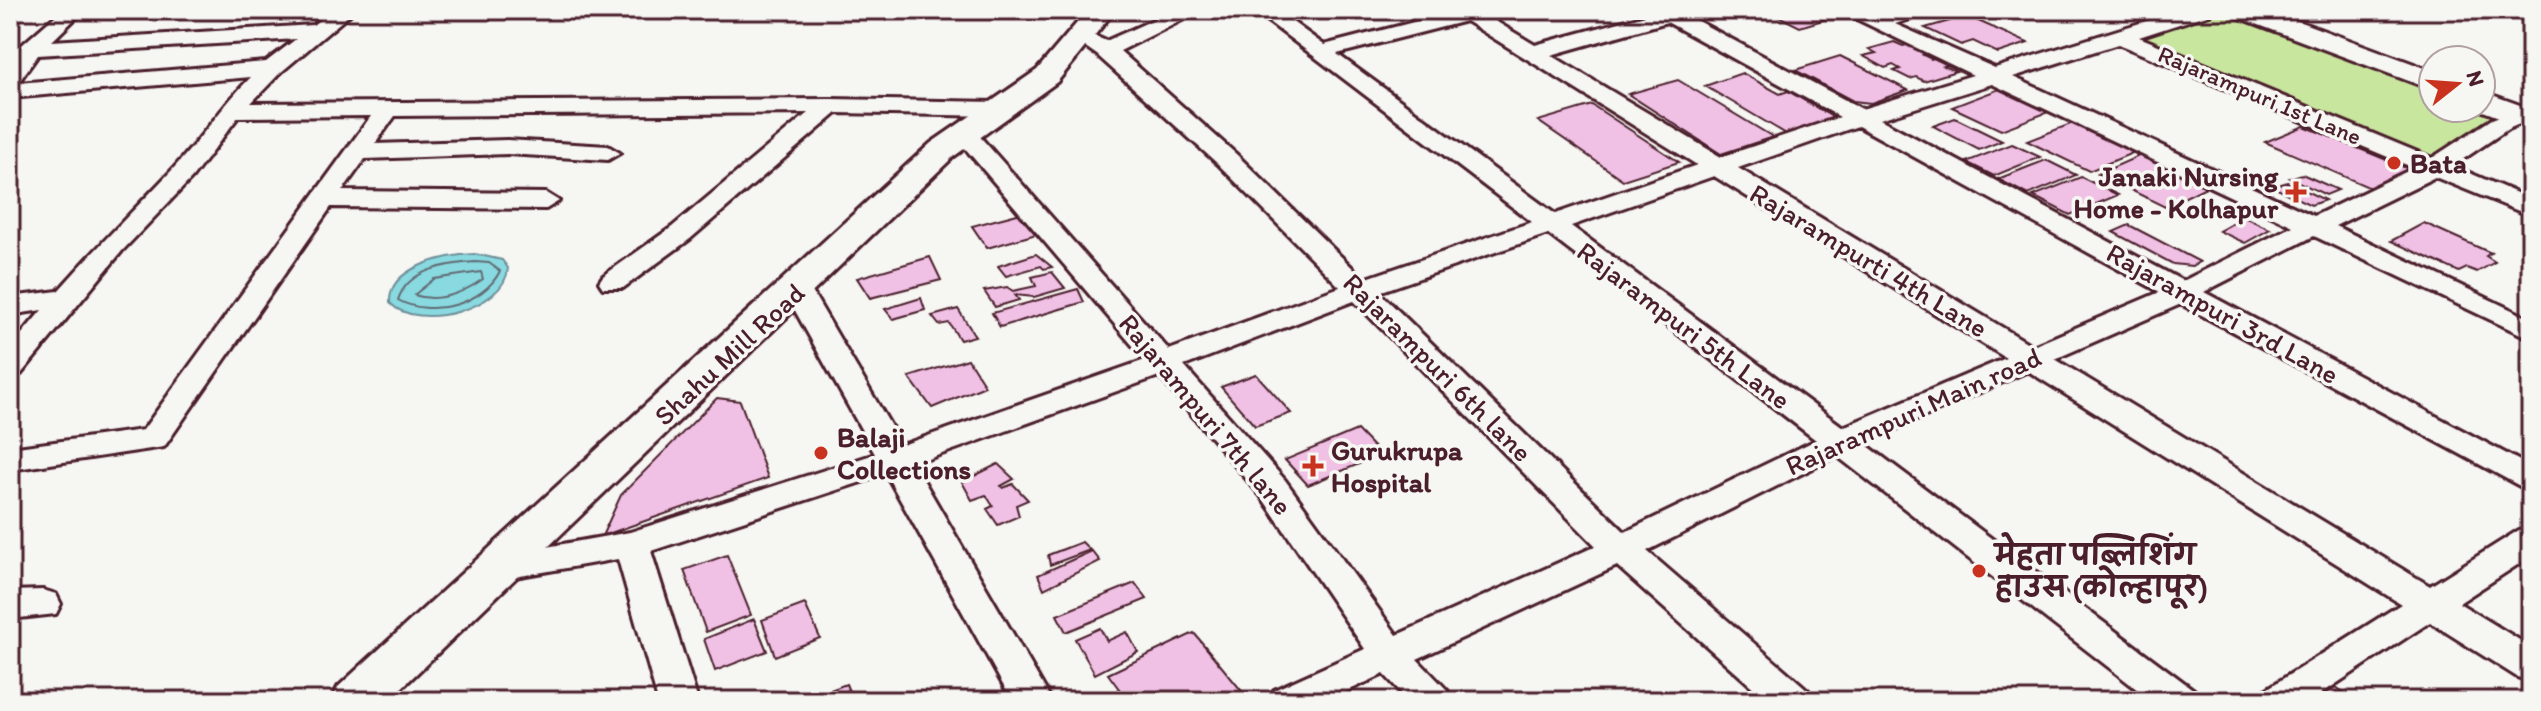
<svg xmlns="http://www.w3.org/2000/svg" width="2541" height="711" font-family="Itim,'Playpen Sans Deva',sans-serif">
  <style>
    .green { fill: #c9e69e; stroke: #8a8264; stroke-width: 2 }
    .water { fill: #88dae0; stroke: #6f8f98; stroke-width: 2 }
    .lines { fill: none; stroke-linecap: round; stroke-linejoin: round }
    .shore { stroke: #636a73; stroke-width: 2 }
    .building { fill: #f0c1e5; stroke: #4a1f2b; stroke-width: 2 }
    .minor-casing { stroke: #4a1f2b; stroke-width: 6 }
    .major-casing { stroke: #4a1f2b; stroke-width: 6 }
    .minor { fill: #f6f6f2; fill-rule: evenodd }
    .major { fill: #f6f6f2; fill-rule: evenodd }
    .poi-dot { fill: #c8321e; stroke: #f6f6f2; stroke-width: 3 }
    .labels { text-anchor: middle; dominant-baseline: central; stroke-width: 7; stroke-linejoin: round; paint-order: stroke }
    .far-street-label { font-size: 24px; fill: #4a1f2b; stroke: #f6f6f2 }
    .poi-label { font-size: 28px; font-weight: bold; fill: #4a1f2b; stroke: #f6f6f2; text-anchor: start }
    .street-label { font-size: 28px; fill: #4a1f2b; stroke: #f6f6f2 }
  </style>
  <rect width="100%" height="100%" fill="#f6f6f2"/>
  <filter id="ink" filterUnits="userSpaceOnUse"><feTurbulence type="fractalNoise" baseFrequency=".0125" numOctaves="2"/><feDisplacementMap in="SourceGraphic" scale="16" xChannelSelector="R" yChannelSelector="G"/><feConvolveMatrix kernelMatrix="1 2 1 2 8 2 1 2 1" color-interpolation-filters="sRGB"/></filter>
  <g filter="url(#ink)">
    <!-- green -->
    <path class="green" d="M2222 10H2240L2433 83V108H2477L2499 119 2427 159 2136 38Z"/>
    <!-- water -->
    <path class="water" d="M475 254 502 260 508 268C506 309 417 332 390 303 388 266 447 255 475 254Z"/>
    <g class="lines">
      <!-- shore -->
      <g class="shore">
        <path d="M475 262 489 263 500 271C483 305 430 318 398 300 408 269 446 264 475 262Z"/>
        <path d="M481 272 483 279C463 293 438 303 414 295L434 279Z"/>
      </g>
    </g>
    <!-- building -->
    <g class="building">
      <path d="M1798 10H1829L1839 15 1800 27 1778 16Z"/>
      <path d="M1967 16 2028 43 1998 53 1973 41 1961 45 1925 28Z"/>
      <path d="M1894 42 1903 46 1910 44 1929 53 1923 55 1931 59 1937 57 1951 64 1944 66 1956 71 1924 81 1916 77 1910 79 1894 71 1900 69 1893 65 1885 68 1863 56 1876 53 1869 49Z"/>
      <path d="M1840 56 1908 90 1871 103 1853 101 1795 70Z"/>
      <path d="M1742 73 1780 94 1788 91 1834 118 1788 135 1705 86Z"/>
      <path d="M1678 80 1773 137 1721 154 1628 94Z"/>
      <path d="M2002 88 2051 111 2001 130 1952 107Z"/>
      <path d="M1592 105 1679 162 1623 180 1538 121Z"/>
      <path d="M1955 118 2002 141 1979 150 1933 126Z"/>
      <path d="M2073 123 2135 152 2089 171 2027 141Z"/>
      <path d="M2304 126 2416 172 2375 190 2265 142Z"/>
      <path d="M2012 144 2040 157 1994 176 1966 162Z"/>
      <path d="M2141 155 2208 186 2165 207 2098 174Z"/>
      <path d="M2046 160 2076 175 2028 195 1998 179Z"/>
      <path d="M2302 174 2338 190 2326 195 2290 178Z"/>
      <path d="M2081 177 2118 195 2070 215 2033 196Z"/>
      <path d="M2287 182 2325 200 2311 205 2273 187Z"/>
      <path d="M1025 212 1040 233 987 248 972 226Z"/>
      <path d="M2244 217 2270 229 2245 243 2219 231Z"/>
      <path d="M2424 223 2491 253 2486 256 2495 262 2477 272 2467 268 2459 272 2391 241Z"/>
      <path d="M2129 225 2200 262 2192 266 2173 264 2113 232Z"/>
      <path d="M1036 254 1052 267 1044 269 1041 266 1006 276 998 266Z"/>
      <path d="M930 257 941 280 870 298 857 278Z"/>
      <path d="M1052 272 1065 288 1034 297 1015 295 1019 300 995 307 984 291 1007 287 1013 291 1036 286 1032 277Z"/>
      <path d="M1078 289 1084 302 1000 327 992 313Z"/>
      <path d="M921 298 925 310 893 319 885 309Z"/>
      <path d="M958 309 975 336 960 340 949 323 939 325 932 316Z"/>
      <path d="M968 359 985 386 932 408 909 377Z"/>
      <path d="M1256 374 1291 413 1255 426 1221 387Z"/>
      <path d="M717 398 740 401 768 478 602 536 621 495Z"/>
      <path d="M1357 430 1381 455 1308 485 1285 460Z"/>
      <path d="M998 464 1014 479 1001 486 1003 488 1013 484 1028 500 1016 505 1019 516 998 525 987 509 993 506 986 495 972 500 962 482Z"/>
      <path d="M1082 542 1090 550 1050 565 1048 555Z"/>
      <path d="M1092 551 1100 561 1044 589 1038 575Z"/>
      <path d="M727 555 751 615 706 632 684 570Z"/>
      <path d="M1135 583 1147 599 1066 632 1057 615Z"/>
      <path d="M805 604 820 638 775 656 762 620Z"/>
      <path d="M754 619 767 651 715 671 704 639Z"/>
      <path d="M1100 628 1107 641 1127 632 1138 652 1095 674 1075 639Z"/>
      <path d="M1194 633 1250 701H1128L1108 674Z"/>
      <path d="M846 684 853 701H802Z"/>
      <path d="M2336 687 2356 701H2313Z"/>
    </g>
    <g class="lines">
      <defs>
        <g id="minor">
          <path d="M62 10H84L52 41 313 25 332 10H355L280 73 251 103 831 99 997 102 1009 109 997 116 837 113 690 239 623 288H603L599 282 603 276 672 227 808 113 395 116 375 144 507 140 608 146 620 153 608 160 507 154 365 159 342 191 546 193 559 201 546 209 331 207 164 447 10 470V448L143 430 371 116 238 117 192 178 122 251 21 374 10 376V348L42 310 10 315V297L58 291C95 249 134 210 172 170 200 140 222 106 251 77L10 98V63L23 44ZM296 39 266 62 18 83 38 55Z"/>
          <path d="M1175 10H1202L1120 51 1236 154 1364 279 1532 222 1253 10H1276L1324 45 1461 10H1495L1487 16 1535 45 1653 13 1651 10H1689L1688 16 1862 109 1973 75 1838 10H1865L1878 16 1897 10H1929L1926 14 1895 24 1995 68 2182 10H2213L2210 14 2139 37 2432 158 2492 119 2531 104V119L2508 129 2453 166 2531 199V216L2435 177 2335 226 2531 319V339L2314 236 2204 292 2531 467V492L2181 304 2055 359 2430 586 2519 530 2531 526V556L2459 603 2531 647V681L2517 677 2430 622 2310 701H2259L2265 690 2401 604 2028 371 1864 443 2194 690 2200 701H2152L1837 456 1647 551 1808 690 1814 701H1768L1617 566 1417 659 1447 690 1453 701H1409L1384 674 1326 701H1268L1274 690 1365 649 1261 496 1159 376 914 464 1052 701H1012L886 474 651 551 698 701H658L618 559 503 579 490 575 485 566 490 557 630 532 875 454 783 289 787 283H807L902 445 1145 360 959 141 955 136 959 131H975L1169 350 1340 287 1218 164 1097 55 1070 36 1081 30 1106 41ZM1466 21 1697 165 1555 214 1337 54ZM1667 22 1840 117 1721 157 1551 55ZM2118 44 2414 168 2314 216 2013 77ZM1992 84 2293 226 2183 281 1880 119ZM1858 126 2160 292 2033 346 1738 168ZM1714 176 2006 358 1843 427 1571 226ZM1548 234 1816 440 1625 532 1379 292ZM1354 301 1596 546 1397 635 1285 480 1184 366Z"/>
          <path d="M43 590 56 594 61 604 56 614 10 619V591Z"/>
        </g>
        <g id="major">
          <path d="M1088 10H1115L1057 82 953 157 388 701H331L338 687 931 143 1037 70Z"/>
          <path d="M2231 10H2268L2433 71V90L2235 16Z"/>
          <path d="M2481 91 2531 109V129L2475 108H2481Z"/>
        </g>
      </defs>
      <!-- minor casing -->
      <use href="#minor" class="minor-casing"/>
      <!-- major casing -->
      <use href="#major" class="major-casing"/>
      <!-- minor -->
      <use href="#minor" class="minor"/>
      <!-- major -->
      <use href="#major" class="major"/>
    </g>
  </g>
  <!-- markers -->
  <g class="poi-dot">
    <circle cx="2394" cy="163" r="8"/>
    <path d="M2292 180h8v8h8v8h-8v8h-8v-8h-8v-8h8z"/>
    <circle cx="821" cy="453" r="8"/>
    <path d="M1309 454h8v8h8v8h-8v8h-8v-8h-8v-8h8z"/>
    <circle cx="1979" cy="571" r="8"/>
  </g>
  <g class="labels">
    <!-- far-street labels -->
    <g class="far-street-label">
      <text transform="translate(2260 95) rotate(23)">Rajarampuri 1st Lane</text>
    </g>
    <!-- poi labels -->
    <g class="poi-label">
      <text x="2410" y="163">Bata</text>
      <text x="2278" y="176" text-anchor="end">Janaki Nursing<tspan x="2278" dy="32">Home - Kolhapur</tspan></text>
      <text x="837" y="437">Balaji<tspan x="837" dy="32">Collections</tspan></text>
      <text x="1331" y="450">Gurukrupa<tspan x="1331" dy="32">Hospital</tspan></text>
      <text x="1995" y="555">मेहता पब्लिशिंग<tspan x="1995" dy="32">हाउस (कोल्हापूर)</tspan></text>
    </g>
    <!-- street labels -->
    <g class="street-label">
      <text transform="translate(1869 260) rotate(31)">Rajarampurti 4th Lane</text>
      <text transform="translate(2223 313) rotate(29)">Rajarampuri 3rd Lane</text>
      <text transform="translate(1684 325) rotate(37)">Rajarampuri 5th Lane</text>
      <text transform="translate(729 354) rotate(-43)">Shahu Mill Road</text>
      <text transform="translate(1438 367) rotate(45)">Rajarampuri 6th lane</text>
      <text transform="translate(1913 411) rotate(-24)">Rajarampuri Main road</text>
      <text transform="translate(1206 414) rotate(50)">Rajarampuri 7th lane</text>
    </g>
  </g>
  <!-- margin -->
  <rect width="2541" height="711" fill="none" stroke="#f6f6f2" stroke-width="40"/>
  <rect x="20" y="20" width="2501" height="671" fill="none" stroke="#4a1f2b" stroke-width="3" filter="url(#ink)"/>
  <!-- north arrow -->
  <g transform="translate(2457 84) rotate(73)"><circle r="38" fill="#f6f6f2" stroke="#b1a0a2" stroke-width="2"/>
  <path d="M0-6L14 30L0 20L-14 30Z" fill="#c8321e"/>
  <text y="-12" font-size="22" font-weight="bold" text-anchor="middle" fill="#4a1f2b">N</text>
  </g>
</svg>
